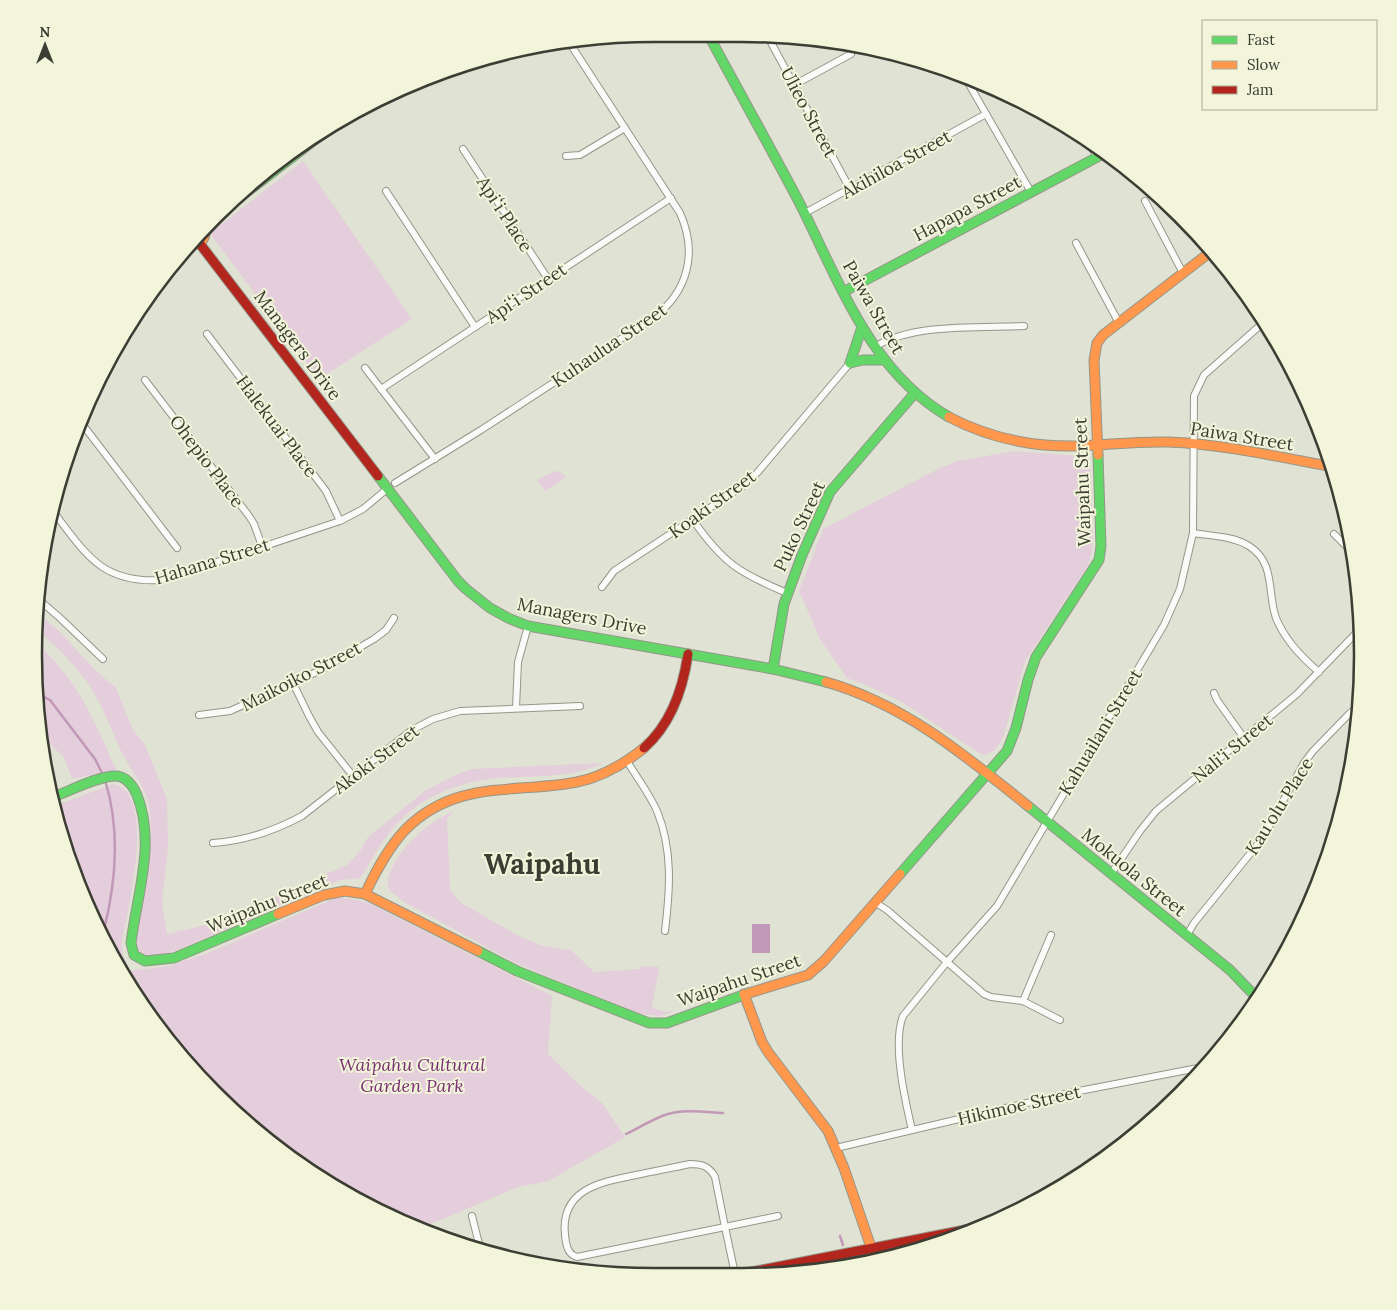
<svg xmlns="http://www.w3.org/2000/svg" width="1397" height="1310" font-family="Lora,serif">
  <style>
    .green { fill: #e4cedb }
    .water { fill: #c298b8 }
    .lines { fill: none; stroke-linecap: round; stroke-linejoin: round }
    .stream { stroke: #c298b8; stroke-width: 2.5 }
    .street-casing { stroke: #94968a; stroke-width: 8 }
    .fast-casing { stroke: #94968a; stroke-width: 11 }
    .slow-casing { stroke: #94968a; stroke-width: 11 }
    .jam-casing { stroke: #94968a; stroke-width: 11 }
    .street { stroke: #fafbf8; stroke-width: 6 }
    .fast { stroke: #63d668; stroke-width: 9 }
    .slow { stroke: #ff974d; stroke-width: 9 }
    .jam { stroke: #b3261e; stroke-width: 9 }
    .rail-casing { stroke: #d1d1cd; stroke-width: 4.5 }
    .rail { stroke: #f2f5da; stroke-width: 2.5; stroke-dasharray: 8; stroke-linecap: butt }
    .labels { text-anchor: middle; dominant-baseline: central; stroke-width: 4; stroke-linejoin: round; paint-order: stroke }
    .street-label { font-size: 18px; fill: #3c3d33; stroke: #f2f5da }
    .park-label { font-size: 18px; font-style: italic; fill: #793073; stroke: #f2f5da }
    .town-label { font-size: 28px; font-weight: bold; fill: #3c3d33; stroke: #f2f5da }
    .rim { fill: none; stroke: #3c3d33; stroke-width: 2.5 }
  </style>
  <rect width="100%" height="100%" fill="#e0e2d3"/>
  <!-- green -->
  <g class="green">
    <path d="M303 161 412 319 319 379 211 235 214 230Z"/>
    <path d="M1014 451 1081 456 1090 462 1093 541 1091 556 1087 567 1025 661 1004 735C999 745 994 754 982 755L900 701 868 686 847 678 820 639 799 591 823 529 938 469 958 461Z"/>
    <path d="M555 471 560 472 566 477 545 491 537 480Z"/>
    <path d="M36 612 60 632 95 670 116 688 133 730 144 743 167 799 168 847 162 903 167 934 206 925 248 909 347 865 361 850 368 837 425 791 453 776 471 769 603 763C576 776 547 776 517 777 471 778 425 791 394 827 380 842 372 861 360 878L341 880 184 947C171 952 153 961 139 951 131 932 147 881 150 858 152 840 152 816 147 798 142 783 130 769 123 755 113 735 106 713 94 693 81 670 56 646 36 629Z"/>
    <path d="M36 644C77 677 96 724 116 770L72 779 64 757 39 734Z"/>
    <path d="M113 784C158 792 127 912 122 942L123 954 129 971 169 966 206 954 328 901 337 898H347L369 903 552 996 548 1054 574 1080 602 1103 625 1137 548 1181 518 1187 419 1229 310 1171 216 1094 138 1000 67 855 55 806Z"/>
    <path d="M454 811 447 818 450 890 461 903 519 936 540 945 571 950 594 972 640 969 642 966 659 967 652 1008 665 1012 674 1011 661 1016 640 1014 516 963 404 902C399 897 390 893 388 886 386 879 391 870 394 864 408 839 428 823 454 811Z"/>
  </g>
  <!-- water -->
  <rect class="water" x="752" y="924" width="18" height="29"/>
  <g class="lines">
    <!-- stream -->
    <g class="stream">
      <path d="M38 694 50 700 95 759 103 775"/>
      <path d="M104 930C116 882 120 828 105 780"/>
      <path d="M626 1134C638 1128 650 1121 662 1116 681 1108 703 1112 723 1113"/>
      <path d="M840 1236 843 1245"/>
    </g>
    <defs>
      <g id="street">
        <path d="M767 35 850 189"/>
        <path d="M966 79 1031 192"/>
        <path d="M794 85 851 54"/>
        <path d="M1089 143 1097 157"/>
        <path d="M463 149 548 279"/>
        <path d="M566 156 580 155 625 128"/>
        <path d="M386 191 475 327"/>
        <path d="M1145 201 1183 273"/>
        <path d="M805 213 986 114"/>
        <path d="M1076 243 1119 323"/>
        <path d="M207 334 326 491 340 521"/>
        <path d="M875 347C912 323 981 328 1024 326"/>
        <path d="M365 368 435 459"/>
        <path d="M145 380 249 516 254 524 262 546"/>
        <path d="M381 389 671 198"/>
        <path d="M83 425 177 548"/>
        <path d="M395 483 481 430 653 318C688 292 698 253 680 213L569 42"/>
        <path d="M52 510C86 554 101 584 163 580L340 521 363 509 387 489"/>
        <path d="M693 520C723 563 739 573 787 593"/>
        <path d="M1193 533C1211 536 1233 536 1249 546 1276 563 1267 593 1276 618 1285 640 1301 657 1319 672"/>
        <path d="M1334 534 1353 553"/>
        <path d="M602 587 614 571 746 484 757 473 850 363"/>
        <path d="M38 599 59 617 103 659"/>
        <path d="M293 683 309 716 318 732 353 776"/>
        <path d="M1214 693 1217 700 1244 738"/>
        <path d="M516 708 518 662 528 626"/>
        <path d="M199 715 230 711 321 670 374 639 386 630 394 618"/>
        <path d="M627 761C637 778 649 793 657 811 673 850 670 890 665 931"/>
        <path d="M213 843C244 841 274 831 302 816L412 730 433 719 460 711 580 706"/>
        <path d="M1111 874 1140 831 1156 811 1297 694 1360 629"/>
        <path d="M876 903 887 910 984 994 991 997 1023 1001 1060 1020"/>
        <path d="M1187 935 1194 923 1262 839 1304 763 1313 751 1350 713 1356 709 1360 708"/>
        <path d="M1023 1001 1051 935"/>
        <path d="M912 1130C905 1100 892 1044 903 1016L947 962 997 906 1164 625 1180 589 1193 533 1194 396 1204 375 1264 322"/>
        <path d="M836 1148 1074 1092 1203 1067"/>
        <path d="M690 1164C702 1164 709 1166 715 1177L725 1227 577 1257C567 1254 566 1244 565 1235 560 1189 601 1182 636 1175 654 1171 672 1168 690 1164Z"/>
        <path d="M472 1216 480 1248"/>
        <path d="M735 1274 725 1227 778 1216"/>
      </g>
      <g id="fast">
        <path d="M708 34C738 90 769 145 798 200 838 278 869 371 949 417"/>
        <path d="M372 103 385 96"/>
        <path d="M235 201 320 136"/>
        <path d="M845 291 1105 153"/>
        <path d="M850 363 862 327"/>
        <path d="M850 363 863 360H884"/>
        <path d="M378 476 458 581 466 589 490 608 508 618 528 626 773 669 826 682"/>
        <path d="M773 669 784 604 802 555 830 492 914 394"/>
        <path d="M53 797C70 791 98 776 115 776 126 776 133 786 137 795 156 843 137 894 131 943L134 955 145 961 174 958 278 914"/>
        <path d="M1028 806 1230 970 1257 998"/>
        <path d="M900 874 1007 751 1016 728 1028 680 1036 657 1099 560 1101 546 1098 455"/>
        <path d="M478 951 517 971 649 1023H667L749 993"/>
      </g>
      <g id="slow">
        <path d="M189 244C200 246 206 240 205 229"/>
        <path d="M949 417C989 438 1032 447 1077 446 1107 445 1138 441 1168 442 1223 444 1279 457 1333 467"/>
        <path d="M1098 455 1094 360 1097 343 1103 335 1213 250"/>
        <path d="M826 682C904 704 966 756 1028 806"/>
        <path d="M365 894C376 871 388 848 405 830 455 779 515 794 577 782 602 777 624 764 644 748"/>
        <path d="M278 914 324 895 345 891 365 894 478 951"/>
        <path d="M749 993 808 975 824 961 900 874"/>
        <path d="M744 994 762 1042 768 1052 828 1131 844 1168 875 1259"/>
      </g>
      <g id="jam">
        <path d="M200 244 378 476"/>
        <path d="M644 748C671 724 683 689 688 654"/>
        <path d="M746 1273 975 1228"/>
      </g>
    </defs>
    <!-- street casing -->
    <use href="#street" class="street-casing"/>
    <!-- fast casing -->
    <use href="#fast" class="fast-casing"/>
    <!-- slow casing -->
    <use href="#slow" class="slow-casing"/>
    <!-- jam casing -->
    <use href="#jam" class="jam-casing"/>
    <!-- street -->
    <use href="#street" class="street"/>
    <!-- fast -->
    <use href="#fast" class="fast"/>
    <!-- slow -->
    <use href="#slow" class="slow"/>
    <!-- jam -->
    <use href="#jam" class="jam"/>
    <defs>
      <path id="rail" d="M806 1271 878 1258"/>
    </defs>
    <!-- rail casing -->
    <use href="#rail" class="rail-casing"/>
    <!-- rail -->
    <use href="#rail" class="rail"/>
  </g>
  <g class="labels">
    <!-- street labels -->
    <g class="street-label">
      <text transform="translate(809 112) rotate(62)">Ulieo Street</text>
      <text transform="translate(896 164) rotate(-29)">Akihiloa Street</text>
      <text transform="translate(967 208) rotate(-28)">Hapapa Street</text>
      <text transform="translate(505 214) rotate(57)">Apiʻi Place</text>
      <text transform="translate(526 293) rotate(-34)">Apiʻi Street</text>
      <text transform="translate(874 307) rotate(60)">Paiwa Street</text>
      <text transform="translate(298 345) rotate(53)">Managers Drive</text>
      <text transform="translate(609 345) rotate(-34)">Kuhaulua Street</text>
      <text transform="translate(277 426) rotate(53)">Halekuai Place</text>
      <text transform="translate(1242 436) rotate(9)">Paiwa Street</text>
      <text transform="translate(207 461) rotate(53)">Ohepio Place</text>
      <text transform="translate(1082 482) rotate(-92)">Waipahu Street</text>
      <text transform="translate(712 504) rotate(-36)">Koaki Street</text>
      <text transform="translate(799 526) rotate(-65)">Puko Street</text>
      <text transform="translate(212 561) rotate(-17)">Hahana Street</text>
      <text transform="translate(582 616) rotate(11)">Managers Drive</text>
      <text transform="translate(301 676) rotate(-27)">Maikoiko Street</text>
      <text transform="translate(1100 732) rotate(-59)">Kahuailani Street</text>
      <text transform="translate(1232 748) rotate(-39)">Nali'i Street</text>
      <text transform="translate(376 759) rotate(-37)">Akoki Street</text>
      <text transform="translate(1279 806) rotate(-58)">Kau'olu Place</text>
      <text transform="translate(1134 872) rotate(39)">Mokuola Street</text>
      <text transform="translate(267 903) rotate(-22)">Waipahu Street</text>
      <text transform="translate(739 980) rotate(-19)">Waipahu Street</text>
      <text transform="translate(1019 1105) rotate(-13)">Hikimoe Street</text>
    </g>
    <!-- park labels -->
    <g class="park-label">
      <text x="412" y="1064">Waipahu Cultural<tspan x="412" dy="21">Garden Park</tspan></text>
    </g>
    <!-- town labels -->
    <g class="town-label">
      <text x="542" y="864">Waipahu</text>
    </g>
  </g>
  <!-- crop -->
  <path d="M0 0H1397V1310H0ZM654 42H742A612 612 0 0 1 1354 654V656A612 612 0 0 1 742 1268H654A612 612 0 0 1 42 656V654A612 612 0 0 1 654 42Z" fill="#f2f5da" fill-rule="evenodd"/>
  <path class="rim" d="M654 42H742A612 612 0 0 1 1354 654V656A612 612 0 0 1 742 1268H654A612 612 0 0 1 42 656V654A612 612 0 0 1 654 42Z"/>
  <!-- legend -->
  <rect x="1202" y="20" width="175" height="90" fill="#f2f5da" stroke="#a9ab97"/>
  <rect x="1212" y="36" width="25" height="8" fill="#63d668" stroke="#a9ab97"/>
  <text x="1247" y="45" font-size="15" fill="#3c3d33">Fast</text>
  <rect x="1212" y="61" width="25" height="8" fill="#ff974d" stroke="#a9ab97"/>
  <text x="1247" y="70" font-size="15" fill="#3c3d33">Slow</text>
  <rect x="1212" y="86" width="25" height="8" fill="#b3261e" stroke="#a9ab97"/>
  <text x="1247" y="95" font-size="15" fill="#3c3d33">Jam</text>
  <!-- north arrow -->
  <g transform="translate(45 45)" stroke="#f2f5da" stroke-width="4" paint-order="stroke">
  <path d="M0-4L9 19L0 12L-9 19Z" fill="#3c3d33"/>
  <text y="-8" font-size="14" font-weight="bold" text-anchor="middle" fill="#3c3d33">N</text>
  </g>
</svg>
